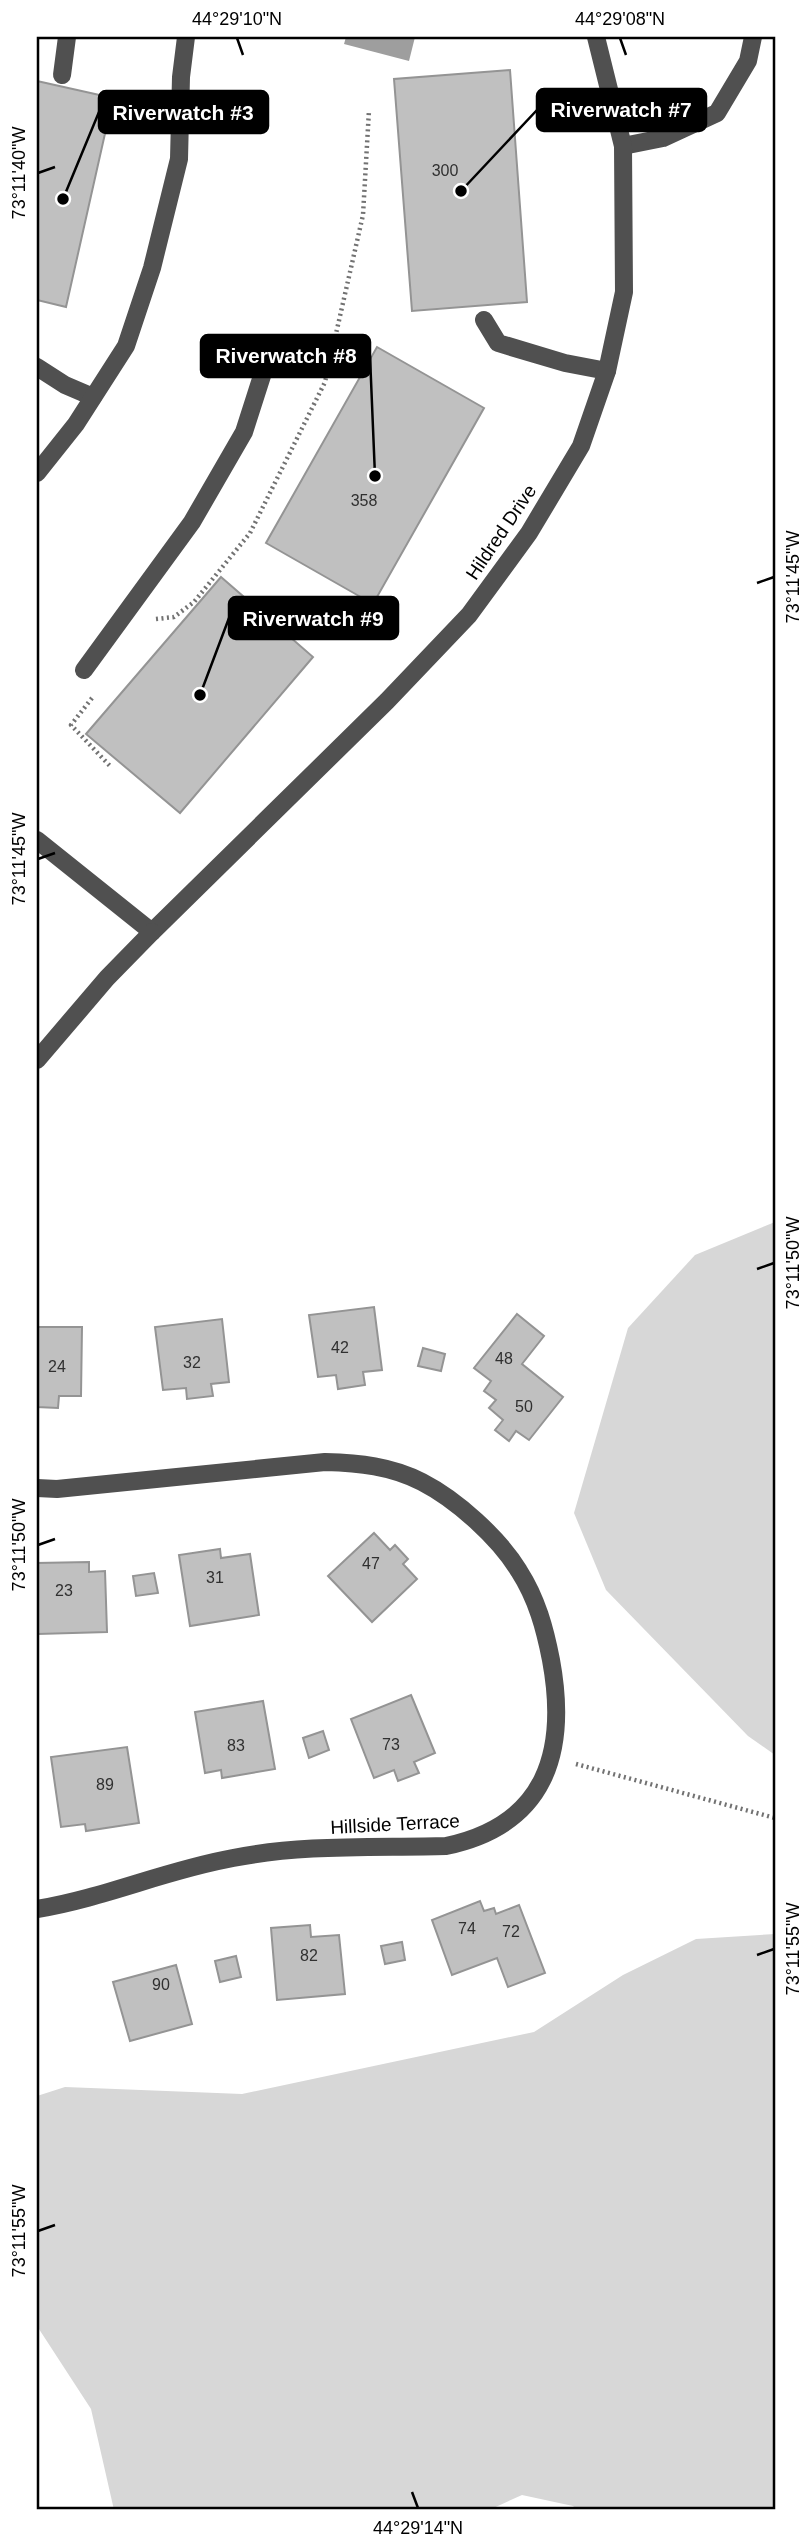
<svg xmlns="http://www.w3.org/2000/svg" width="812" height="2547" font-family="Arial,sans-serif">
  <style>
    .green { fill: #d7d7d7 }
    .water { fill: #9e9e9e }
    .building { fill: #c0c0c0; stroke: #949494; stroke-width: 2 }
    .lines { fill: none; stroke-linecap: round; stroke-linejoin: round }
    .path { stroke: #727272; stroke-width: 4.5; stroke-dasharray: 2 3.5; stroke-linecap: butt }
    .minor { stroke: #505050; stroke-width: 18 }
    .ticks { fill: none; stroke: #000; stroke-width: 2.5 }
    .labels { text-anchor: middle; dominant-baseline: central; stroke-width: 6; stroke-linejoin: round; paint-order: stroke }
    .number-label { font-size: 16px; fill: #303030 }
    .street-label { font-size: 19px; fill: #000; stroke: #fff }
    .leader { fill: none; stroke: #000; stroke-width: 2.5 }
    .callout-dot { fill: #000; stroke: #fff; stroke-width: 2.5 }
    .callout { fill: #000; stroke: #000; stroke-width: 2.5 }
    .callout-label { font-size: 21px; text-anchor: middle; font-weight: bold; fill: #fff }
    .neatline { fill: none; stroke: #000; stroke-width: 2.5 }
    .ticks-label { font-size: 18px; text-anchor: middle; fill: #000 }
  </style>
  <rect width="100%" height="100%" fill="#fff"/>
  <!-- green -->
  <g class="green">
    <path d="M775 1222V1755L748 1736 606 1590 574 1513 628 1328 695 1255Z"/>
    <path d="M775 1934V2510H577L573 2506 522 2495 489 2510H114L91 2409 37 2326V2096L65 2087 242 2094 534 2032 623 1975 696 1939Z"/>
  </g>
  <!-- water -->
  <path class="water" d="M346 37H415L409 61 344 44Z"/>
  <!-- building -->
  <g class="building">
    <path d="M510 70 527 302 412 311 394 79Z"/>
    <path d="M37 81 113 98 66 307 37 300Z"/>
    <path d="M377 347 484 408 373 604 266 543Z"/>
    <path d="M221 577 313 657 180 813 86 734Z"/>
    <path d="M374 1307 382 1370 363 1372 365 1385 338 1389 336 1375 318 1377 309 1315Z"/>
    <path d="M517 1314 544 1336 522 1364 563 1397 529 1440 516 1431 509 1441 495 1430 503 1420 489 1408 496 1400 484 1391 491 1381 474 1368Z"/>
    <path d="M222 1319 229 1382 211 1384 213 1396 187 1399 186 1388 163 1390 155 1327Z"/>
    <path d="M37 1327H82L81 1396H59L58 1408 37 1407Z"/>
    <path d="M423 1348 445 1354 441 1371 418 1366Z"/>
    <path d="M374 1533 390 1550 395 1545 408 1559 403 1564 417 1579 372 1622 328 1576Z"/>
    <path d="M220 1549 221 1558 250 1554 259 1615 190 1626 179 1555Z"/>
    <path d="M89 1562V1572L105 1571 107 1632 38 1634 37 1563Z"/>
    <path d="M154 1573 158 1593 136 1596 133 1576Z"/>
    <path d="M411 1695 435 1753 414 1762 419 1773 398 1781 394 1770 374 1778 351 1719Z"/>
    <path d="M263 1701 275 1769 222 1778 221 1770 205 1773 195 1712Z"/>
    <path d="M323 1731 329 1750 309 1758 303 1738Z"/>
    <path d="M127 1747 139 1823 86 1831 85 1824 61 1827 51 1757Z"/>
    <path d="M480 1901 484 1911 494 1908 496 1914 519 1905 545 1973 508 1987 497 1958 452 1975 432 1920Z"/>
    <path d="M310 1925 311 1937 339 1935 345 1994 277 2000 271 1928Z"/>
    <path d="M402 1942 405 1960 385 1964 381 1946Z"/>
    <path d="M236 1956 241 1977 220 1982 215 1961Z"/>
    <path d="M176 1965 192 2024 130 2041 113 1982Z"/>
  </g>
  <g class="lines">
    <!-- path -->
    <g class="path">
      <path d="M156 619 174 617 194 602 250 533 325 382 363 215 369 110"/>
      <path d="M92 698 71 725 111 767"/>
      <path d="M576 1764 775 1818"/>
    </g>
    <!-- minor -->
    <g class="minor">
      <path d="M62 75 67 37"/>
      <path d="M623 146 663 138 717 113 748 61 753 37"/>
      <path d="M484 320 498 343 565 363 607 371"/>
      <path d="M37 367 65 385 93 397"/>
      <path d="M37 473 76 424 126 346 152 268 179 159 181 77 186 37"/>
      <path d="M84 670 192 522 244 432 269 354"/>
      <path d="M37 840 152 932 387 701 469 615 529 533 581 446 607 371 624 292 623 146 596 37"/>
      <path d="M37 1060 107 978 152 932"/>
      <path d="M37 1488 57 1489 325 1462C359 1463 391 1466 422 1482 457 1500 499 1538 519 1571 537 1599 545 1629 551 1660 568 1752 546 1825 446 1846 376 1848 303 1844 233 1858 166 1870 104 1898 37 1909"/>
    </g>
  </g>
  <!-- ticks -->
  <path class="ticks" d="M237 38 243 55M620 38 626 55M38 173 55 167M757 583 774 577M38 859 55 853M757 1269 774 1263M38 1545 55 1539M757 1955 774 1949M38 2231 55 2225M412 2492 418 2508"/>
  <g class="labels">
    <!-- number labels -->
    <g class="number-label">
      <text x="445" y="170">300</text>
      <text x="364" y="500">358</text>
      <text x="340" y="1347">42</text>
      <text x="504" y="1358">48</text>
      <text x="192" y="1362">32</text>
      <text x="57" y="1366">24</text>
      <text x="524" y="1406">50</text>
      <text x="371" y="1563">47</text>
      <text x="215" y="1577">31</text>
      <text x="64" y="1590">23</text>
      <text x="391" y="1744">73</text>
      <text x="236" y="1745">83</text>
      <text x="105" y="1784">89</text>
      <text x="467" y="1928">74</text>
      <text x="511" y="1931">72</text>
      <text x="309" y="1955">82</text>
      <text x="161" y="1984">90</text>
    </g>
    <!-- street labels -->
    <g class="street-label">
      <text transform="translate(501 532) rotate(-56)">Hildred Drive</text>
      <text transform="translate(395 1824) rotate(-3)">Hillside Terrace</text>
    </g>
  </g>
  <!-- callouts -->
  <path class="leader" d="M461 191L537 110M63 199L99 112M375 476L370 356M200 695L229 618"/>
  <g class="callout-dot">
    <circle cx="461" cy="191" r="7"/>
    <circle cx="63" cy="199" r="7"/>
    <circle cx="375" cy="476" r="7"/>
    <circle cx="200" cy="695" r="7"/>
  </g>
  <g class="callout">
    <rect x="537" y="89" width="169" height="42" rx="7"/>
    <rect x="99" y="91" width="169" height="42" rx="7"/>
    <rect x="201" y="335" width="169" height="42" rx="7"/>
    <rect x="229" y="597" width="169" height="42" rx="7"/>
  </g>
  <g class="callout-label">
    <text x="621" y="117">Riverwatch #7</text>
    <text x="183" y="120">Riverwatch #3</text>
    <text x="286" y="363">Riverwatch #8</text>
    <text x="313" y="626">Riverwatch #9</text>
  </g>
  <!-- border -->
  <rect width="812" height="2547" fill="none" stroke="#ffffff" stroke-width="77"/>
  <rect x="38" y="38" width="736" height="2470" class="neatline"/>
  <g class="ticks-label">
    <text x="237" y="25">44°29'10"N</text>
    <text x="620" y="25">44°29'08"N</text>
    <text transform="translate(19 173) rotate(-90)" y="6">73°11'40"W</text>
    <text transform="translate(793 577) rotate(-90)" y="6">73°11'45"W</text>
    <text transform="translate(19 859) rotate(-90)" y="6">73°11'45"W</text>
    <text transform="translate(793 1263) rotate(-90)" y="6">73°11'50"W</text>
    <text transform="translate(19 1545) rotate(-90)" y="6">73°11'50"W</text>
    <text transform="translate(793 1949) rotate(-90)" y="6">73°11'55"W</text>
    <text transform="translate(19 2231) rotate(-90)" y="6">73°11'55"W</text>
    <text x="418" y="2534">44°29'14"N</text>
  </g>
</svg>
